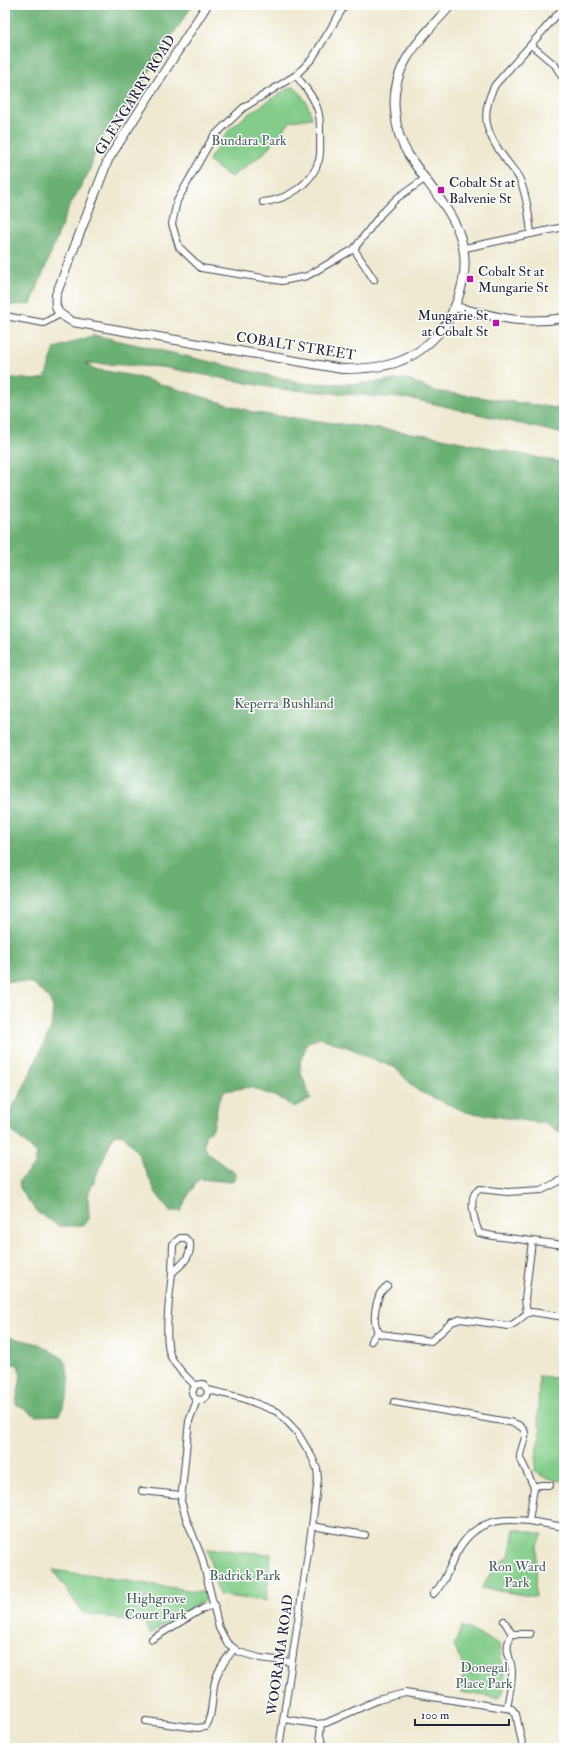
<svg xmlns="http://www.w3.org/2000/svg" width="569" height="1753" font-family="'IM FELL Double Pica',serif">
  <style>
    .green { fill: #83cc89; stroke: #527762 }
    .forest { fill: #6ab075; stroke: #466958 }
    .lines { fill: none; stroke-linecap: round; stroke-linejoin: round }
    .minor-casing { stroke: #414051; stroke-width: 8 }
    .tertiary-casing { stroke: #414051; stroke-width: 10 }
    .minor { stroke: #fff; stroke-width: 6 }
    .tertiary { stroke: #fff; stroke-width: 8 }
    .poi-dot { fill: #b5179e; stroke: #fff; stroke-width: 1.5 }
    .labels { text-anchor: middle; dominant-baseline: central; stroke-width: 3; stroke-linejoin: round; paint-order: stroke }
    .street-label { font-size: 14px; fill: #22223b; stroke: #fff }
    .park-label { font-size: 14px; fill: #445e56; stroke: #fff }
    .poi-label { font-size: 14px; fill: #22223b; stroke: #fff; text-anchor: start }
  </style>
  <rect width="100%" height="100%" fill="#fff"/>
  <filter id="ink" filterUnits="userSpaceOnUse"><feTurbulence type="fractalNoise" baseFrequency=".025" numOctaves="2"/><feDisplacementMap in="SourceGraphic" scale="8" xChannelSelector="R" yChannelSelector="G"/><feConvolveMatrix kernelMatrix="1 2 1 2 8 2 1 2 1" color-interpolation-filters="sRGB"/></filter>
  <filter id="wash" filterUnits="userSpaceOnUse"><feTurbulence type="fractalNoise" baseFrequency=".012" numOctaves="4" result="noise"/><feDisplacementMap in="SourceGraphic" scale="16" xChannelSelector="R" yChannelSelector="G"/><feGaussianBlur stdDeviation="0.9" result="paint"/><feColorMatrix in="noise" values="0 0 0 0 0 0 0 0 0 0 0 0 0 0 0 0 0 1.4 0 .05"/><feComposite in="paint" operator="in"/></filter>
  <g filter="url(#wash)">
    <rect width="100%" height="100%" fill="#eee9d0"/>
    <!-- green -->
    <g class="green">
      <path d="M293 87 296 88 307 103 312 118 291 121 263 154 231 177 208 161 229 130 247 115 287 89Z"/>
      <path d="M539 1376 564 1379V1481L547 1478 535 1472 537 1446 541 1432 538 1420Z"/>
      <path d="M514 1529 543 1534 537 1546 536 1597 482 1588C489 1574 496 1565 509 1557Z"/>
      <path d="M207 1549 271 1554 266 1601 219 1595Z"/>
      <path d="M53 1570 208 1593 204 1600 149 1634 145 1623 83 1613Z"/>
      <path d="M462 1626 499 1644C500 1657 511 1688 499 1698L460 1692 464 1666 454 1646Z"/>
    </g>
    <!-- forest -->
    <g class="forest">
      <path d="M5 5H193L158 56 138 91 98 143 89 172 68 209 31 304 5 306Z"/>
      <path d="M94 335 302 383 355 384 406 379 435 391 564 409V434L413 399 279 389 162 367 85 363 93 369 134 376 256 413 427 435 564 463V1135L547 1124 466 1112 418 1091 394 1067 369 1058 350 1048 321 1038 308 1042 300 1062 301 1073 311 1099 293 1108 284 1100 250 1087 224 1091 218 1103 213 1129 205 1135 204 1145 208 1154 237 1174 232 1182 199 1179 186 1199 181 1211H170L156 1193 137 1152 124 1135 114 1134 88 1195 89 1219 82 1226H59L37 1212 21 1191 19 1181 35 1164 37 1154 12 1131 5 1122V1118L19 1097 51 1028 53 1008 49 998 32 983 5 981V377L35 380 45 378 55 348Z"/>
      <path d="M5 1336 39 1344 64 1359C72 1386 70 1389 60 1415L36 1416 16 1404 21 1375 18 1365 5 1362Z"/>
    </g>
  </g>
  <g filter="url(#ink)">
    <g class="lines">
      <defs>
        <g id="minor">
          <path d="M345 5 312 59 296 75 243 108 213 137 177 201 172 224 179 247 201 268 282 281 307 276 354 249 381 214 397 198 426 178"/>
          <path d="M531 45 555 65 564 80"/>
          <path d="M263 202C287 200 312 184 319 160 321 152 320 142 320 133 320 123 320 112 315 103 311 93 302 84 296 75"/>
          <path d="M531 234C529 215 527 197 520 180 517 173 510 166 506 160 486 134 479 115 495 85L564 7"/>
          <path d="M465 248 564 227"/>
          <path d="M354 249 374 280"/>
          <path d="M5 316 44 323 60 314"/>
          <path d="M564 1179 542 1190 507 1192 480 1189C466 1195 475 1222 479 1233L493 1236 564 1245"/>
          <path d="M180 1238H185L190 1243C192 1257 181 1265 172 1273L173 1244Z"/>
          <path d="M172 1273C170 1292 163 1340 171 1357 177 1368 186 1377 195 1385"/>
          <path d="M387 1286C384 1289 380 1292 379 1296 375 1307 371 1326 381 1334L431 1341 452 1322 461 1319 508 1326C519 1324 522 1313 532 1312L564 1317"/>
          <path d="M527 1313 525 1299 532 1241"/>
          <path d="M371 1341 378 1331"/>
          <path d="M208 1390 207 1396 202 1400 195 1399 192 1393 195 1385 203 1384 208 1390 242 1398 278 1412 297 1432 312 1457 317 1469 318 1479 312 1526 279 1748"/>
          <path d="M197 1400 189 1421 181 1501 186 1518 202 1558 219 1628 227 1643 239 1652 260 1658 291 1662"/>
          <path d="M394 1402 514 1423C535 1431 520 1443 520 1458L534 1487 529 1521"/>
          <path d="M534 1487 540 1485H550"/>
          <path d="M142 1491 181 1495"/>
          <path d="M312 1526 365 1535"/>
          <path d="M433 1594C444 1584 449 1568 456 1554 480 1507 521 1520 564 1527"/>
          <path d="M504 1621 512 1634H530"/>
          <path d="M152 1639 204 1608 215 1605"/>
          <path d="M507 1707C509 1696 512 1684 512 1673 512 1656 502 1651 512 1634"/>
          <path d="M284 1719 315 1724 326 1723 378 1700 405 1693 512 1709 516 1714 523 1748"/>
          <path d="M146 1721 197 1728 205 1727C214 1717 211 1691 216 1678 219 1667 227 1658 234 1649"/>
          <path d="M321 1724 320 1735 323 1748"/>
        </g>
        <g id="tertiary">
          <path d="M207 5 108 160 56 295C54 312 59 314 73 322L342 369C384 369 414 364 442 329 451 318 456 305 460 292 479 232 436 199 408 154 400 142 396 125 395 111 390 64 423 37 451 5"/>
          <path d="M455 307C496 317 521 325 564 318"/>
        </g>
      </defs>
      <!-- minor casing -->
      <use href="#minor" class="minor-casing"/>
      <!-- tertiary casing -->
      <use href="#tertiary" class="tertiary-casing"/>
      <!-- minor -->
      <use href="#minor" class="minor"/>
      <!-- tertiary -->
      <use href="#tertiary" class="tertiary"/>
    </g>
  </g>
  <!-- markers -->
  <g class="poi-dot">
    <rect x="437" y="186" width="8" height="8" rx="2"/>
    <rect x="466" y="275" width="8" height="8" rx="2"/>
    <rect x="492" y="319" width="8" height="8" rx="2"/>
  </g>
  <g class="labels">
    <!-- street labels -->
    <g class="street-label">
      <text transform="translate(135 95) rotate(-58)">GLENGARRY ROAD</text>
      <text transform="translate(296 346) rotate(9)">COBALT STREET</text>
      <text transform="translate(280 1655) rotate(-82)">WOORAMA ROAD</text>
    </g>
    <!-- park labels -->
    <g class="park-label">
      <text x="249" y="140">Bundara Park</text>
      <text x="284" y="703">Keperra Bushland</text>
      <text x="517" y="1566">Ron Ward<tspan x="517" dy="16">Park</tspan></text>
      <text x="245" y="1575">Badrick Park</text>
      <text x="156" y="1598">Highgrove<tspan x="156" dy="16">Court Park</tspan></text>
      <text x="484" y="1667">Donegal<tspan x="484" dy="16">Place Park</tspan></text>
    </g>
    <!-- poi labels -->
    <g class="poi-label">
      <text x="449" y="182">Cobalt St at<tspan x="449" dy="16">Balvenie St</tspan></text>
      <text x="478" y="271">Cobalt St at<tspan x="478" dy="16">Mungarie St</tspan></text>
      <text x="488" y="315" text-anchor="end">Mungarie St<tspan x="488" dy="16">at Cobalt St</tspan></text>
    </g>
  </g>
  <!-- margin -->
  <rect width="569" height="1753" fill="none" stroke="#fff" stroke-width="20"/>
  <!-- scale -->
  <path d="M415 1719v6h94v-6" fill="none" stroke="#22223b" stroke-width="2"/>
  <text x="421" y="1719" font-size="12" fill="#22223b" stroke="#ffffff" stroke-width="3" paint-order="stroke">100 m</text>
</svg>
